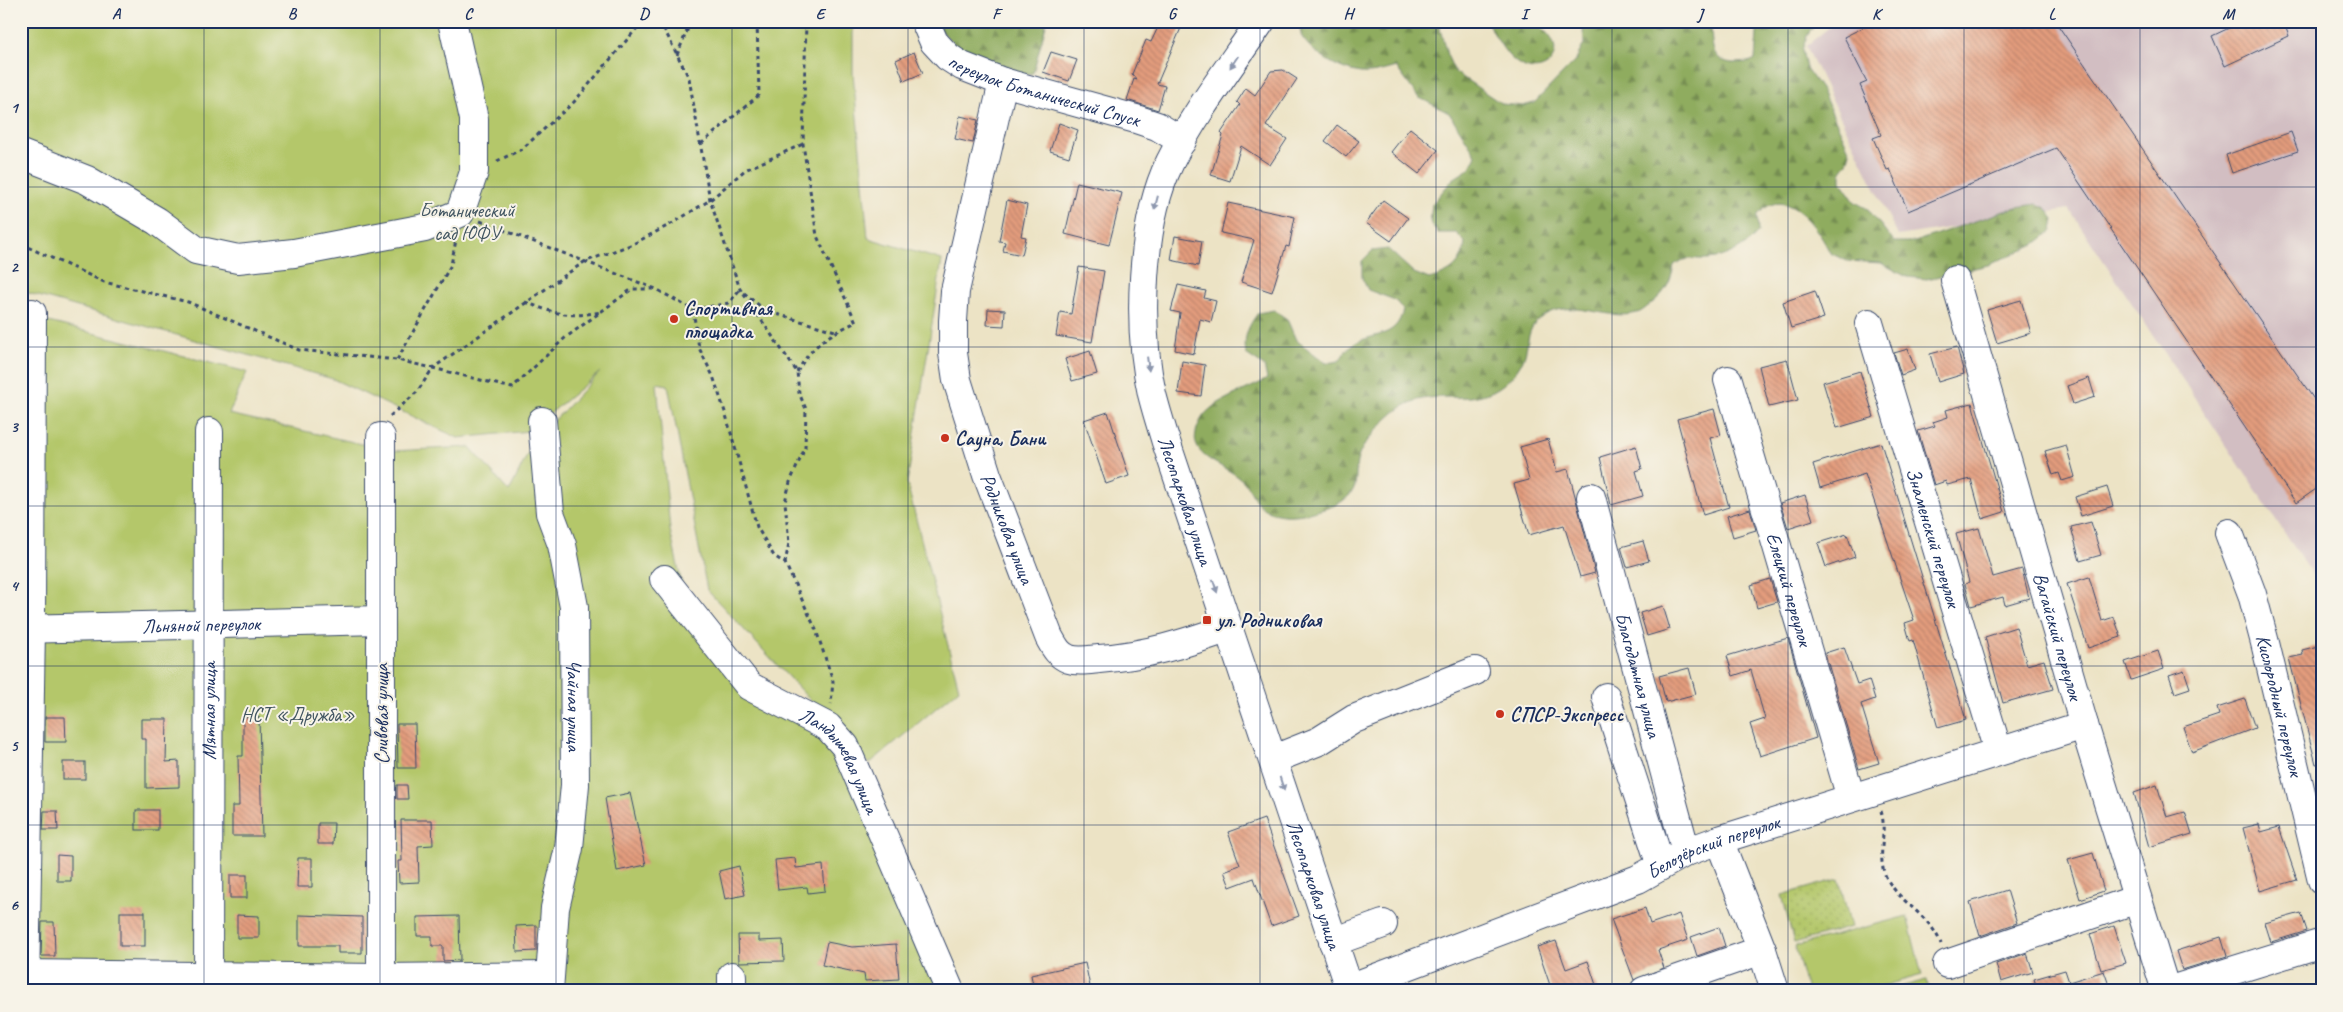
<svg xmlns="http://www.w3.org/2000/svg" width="2343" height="1012" font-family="Caveat,sans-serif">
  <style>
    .industrial { fill: #d2bec2 }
    .forest { fill: url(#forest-firs); stroke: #556e5e }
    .park { fill: url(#park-dots); stroke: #687b64 }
    .garden { fill: #b4c76a; stroke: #687b64; fill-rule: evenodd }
    .building { fill: url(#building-back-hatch) }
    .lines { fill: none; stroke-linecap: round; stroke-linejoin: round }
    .minor-casing { stroke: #3a4a6d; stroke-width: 30 }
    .major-casing { stroke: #3a4a6d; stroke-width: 30 }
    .path { stroke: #3a4a6d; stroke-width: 3; stroke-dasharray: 4 4; stroke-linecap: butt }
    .minor { stroke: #fff; stroke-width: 28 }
    .major { stroke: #fff; stroke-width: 28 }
    .oneway { fill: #8d97ae }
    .grid { fill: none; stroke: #1b2f5e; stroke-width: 1; stroke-opacity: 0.55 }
    .poi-dot { fill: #c8321e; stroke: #f7f3e8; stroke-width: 2 }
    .labels { text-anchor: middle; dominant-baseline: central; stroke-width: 4; stroke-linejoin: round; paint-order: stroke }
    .street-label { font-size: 20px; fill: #1b2f5e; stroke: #f7f3e8 }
    .park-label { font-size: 20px; fill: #415561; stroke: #f7f3e8 }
    .poi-label { font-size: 20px; font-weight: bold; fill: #1b2f5e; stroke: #f7f3e8; text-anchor: start }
    .neatline { fill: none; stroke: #1b2f5e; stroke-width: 2 }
    .grid-label { font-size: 16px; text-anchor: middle; font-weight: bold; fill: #1b2f5e }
  </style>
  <defs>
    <pattern id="forest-firs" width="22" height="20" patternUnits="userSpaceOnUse" patternTransform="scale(1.25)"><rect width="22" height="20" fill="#8fac5e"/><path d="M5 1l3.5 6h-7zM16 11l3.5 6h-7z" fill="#748c51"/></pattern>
    <pattern id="park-dots" width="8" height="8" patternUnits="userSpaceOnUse" patternTransform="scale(1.25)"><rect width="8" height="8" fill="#b4c76a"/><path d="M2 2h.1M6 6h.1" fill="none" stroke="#9aab5e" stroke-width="1.8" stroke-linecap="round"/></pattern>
    <pattern id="building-back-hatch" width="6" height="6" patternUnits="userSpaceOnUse" patternTransform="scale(1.25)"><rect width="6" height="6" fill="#e39c7d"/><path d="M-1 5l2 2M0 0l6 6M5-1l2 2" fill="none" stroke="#b7806a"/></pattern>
  </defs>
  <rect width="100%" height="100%" fill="#f7f3e8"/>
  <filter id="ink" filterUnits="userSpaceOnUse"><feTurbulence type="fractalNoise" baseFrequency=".02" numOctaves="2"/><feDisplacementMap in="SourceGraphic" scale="10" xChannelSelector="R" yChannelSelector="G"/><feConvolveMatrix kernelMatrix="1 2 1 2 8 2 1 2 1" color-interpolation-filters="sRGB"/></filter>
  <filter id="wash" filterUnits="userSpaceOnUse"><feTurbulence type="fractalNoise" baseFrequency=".0096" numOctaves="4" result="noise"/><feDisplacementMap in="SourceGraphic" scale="20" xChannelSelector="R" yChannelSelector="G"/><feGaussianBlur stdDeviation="1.12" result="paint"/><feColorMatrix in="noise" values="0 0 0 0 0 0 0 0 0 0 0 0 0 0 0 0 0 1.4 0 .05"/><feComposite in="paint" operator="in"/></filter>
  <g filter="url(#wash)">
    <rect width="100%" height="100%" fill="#ece3c5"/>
    <!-- industrial -->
    <path class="industrial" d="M1837 21H2322V581L2318 583 2069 209 1898 236 1806 46Z"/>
    <!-- forest -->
    <g class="forest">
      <path d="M931 21H1047L1033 73 1013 77 976 66Z"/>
      <path d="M1300 21H1438L1447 55 1455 72 1502 104 1523 106 1534 103 1575 61 1584 44 1583 29 1577 21H1711C1712 42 1709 63 1736 63 1744 62 1749 63 1755 59L1758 21H1817L1807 36 1802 50 1806 68 1821 89 1850 152 1847 163 1841 171V182L1855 202 1868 209 1894 242H1914L2016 207 2037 204 2046 208 2054 219 2052 231 2035 244 1988 265 1927 279 1907 277 1881 263 1847 261 1830 253C1818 227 1784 181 1757 216L1758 232C1748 246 1726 258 1708 259 1693 260 1689 255 1674 265 1671 282 1666 292 1652 303 1648 306 1642 312 1637 313 1605 322 1566 294 1538 320 1528 328 1528 343 1525 354 1521 369 1507 384 1493 391 1457 408 1426 381 1387 419 1376 431 1363 443 1358 458 1355 467 1357 476 1355 485 1352 498 1336 506 1324 509 1307 514 1285 519 1268 511 1253 504 1253 490 1242 480 1221 461 1179 457 1202 418 1213 400 1249 390 1267 379L1264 366 1246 354C1243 337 1248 326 1258 313L1274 310 1287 319 1296 340 1326 363 1339 361C1342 357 1346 349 1351 346 1371 331 1396 341 1403 310L1395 300 1368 290 1362 278V261L1372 251 1388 249 1414 273 1429 279C1451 273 1462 266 1465 242L1456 233H1438L1430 222 1432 204 1453 179 1470 168 1476 155 1449 113 1418 97 1396 67C1385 70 1373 74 1361 73 1339 70 1314 55 1302 37 1300 33 1300 26 1300 21Z"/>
      <path d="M1486 21C1498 21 1521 18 1532 21 1535 22 1538 26 1541 28 1575 53 1539 88 1509 56 1500 46 1494 32 1486 21Z"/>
    </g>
    <!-- park -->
    <path class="park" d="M1839 879 1851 927 1794 943 1782 895Z"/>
    <!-- garden -->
    <g class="garden">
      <path d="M21 21H853V73L868 238 942 260 907 483 959 689 869 764 861 755 959 991H21V315L247 372 229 414 393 451 470 447 509 492 533 443 600 372 529 431 458 438 333 379 21 291ZM657 383 668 385 707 590 852 745 758 695 684 594 670 530Z"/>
      <path d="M1907 916 1922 975 1864 991H1807L1795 946Z"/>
      <path d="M1927 980 1929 991H1886L1926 980Z"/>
    </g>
    <g id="blocks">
      <!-- building -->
      <g class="building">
        <path d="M1161 21H1184L1157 84 1165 86 1158 110 1127 100 1134 79 1137 80 1132 74 1146 40 1151 42Z"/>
        <path d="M1876 21H2055L2322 411V485L2296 503 2056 148 1908 211 1890 169 1887 170 1873 138 1881 135 1860 85 1867 82 1844 37Z"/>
        <path d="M2244 21H2283L2289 36 2225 66 2212 36Z"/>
        <path d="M914 52 923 73 904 81 896 60Z"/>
        <path d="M1051 52 1077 60 1069 81 1043 72Z"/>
        <path d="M1283 70 1297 79 1266 126 1287 139 1270 165 1241 146 1230 181 1211 175 1223 135 1221 133 1240 105 1237 102 1246 88 1255 95 1271 71Z"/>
        <path d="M960 116 978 120 973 143 955 139Z"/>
        <path d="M1059 123 1078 130 1069 157 1050 151Z"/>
        <path d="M1337 125 1359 141 1346 157 1325 141Z"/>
        <path d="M1410 128 1438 150 1419 174 1391 152Z"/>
        <path d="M2291 132 2298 151 2232 173 2226 155Z"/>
        <path d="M1077 182 1122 193 1109 245 1065 234Z"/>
        <path d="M1007 200 1027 205 1021 236 1026 237 1022 255 1003 251 1005 242 999 241Z"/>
        <path d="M1383 200 1408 218 1391 241 1366 223Z"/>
        <path d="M1228 203 1295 217 1289 247 1286 246 1272 292 1241 282 1254 240 1221 233Z"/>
        <path d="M1175 236 1202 241 1198 266 1171 260Z"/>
        <path d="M1079 267 1104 271 1092 342 1056 336 1060 312 1071 314Z"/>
        <path d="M1178 285 1206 291 1204 298 1216 301 1211 322 1200 319 1194 354 1175 350 1180 313 1171 311Z"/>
        <path d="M1815 291 1824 318 1791 328 1783 302Z"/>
        <path d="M2021 300 2031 333 1997 343 1987 310Z"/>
        <path d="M988 309 1005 310 1004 326 987 325Z"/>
        <path d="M1957 347 1964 374 1938 382 1930 354Z"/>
        <path d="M1908 349 1915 370 1901 375 1894 353Z"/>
        <path d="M1090 351 1097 374 1072 381 1065 359Z"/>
        <path d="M1787 359 1798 400 1769 407 1759 366Z"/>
        <path d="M1182 361 1205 365 1201 396 1178 393Z"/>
        <path d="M1860 371 1874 417 1837 428 1823 382Z"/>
        <path d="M2089 378 2095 397 2073 404 2067 386Z"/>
        <path d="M1972 403 2004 512 1982 519 1971 479 1947 485 1946 481 1934 485 1918 431 1935 426 1933 422 1948 417 1946 410Z"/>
        <path d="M1714 409 1721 435 1710 438 1729 507 1703 515 1677 419Z"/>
        <path d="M1108 412 1129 476 1106 484 1084 420Z"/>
        <path d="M1548 439 1557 472 1568 469 1595 573 1580 577 1564 525 1529 535 1514 484 1529 480 1520 447Z"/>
        <path d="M1881 443 1966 720 1938 728 1913 640 1910 641 1905 623 1914 620 1865 474 1820 488 1813 464Z"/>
        <path d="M2066 445 2075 477 2062 481 2059 473 2053 475 2045 451Z"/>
        <path d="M1636 446 1642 469 1636 471 1643 496 1611 505 1600 457Z"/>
        <path d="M2107 487 2113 506 2081 516 2075 497Z"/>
        <path d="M1805 495 1813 520 1788 528 1780 503Z"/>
        <path d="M1750 509 1756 530 1733 537 1727 516Z"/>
        <path d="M2091 522 2101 555 2080 561 2071 527Z"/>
        <path d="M1979 528 1993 577 2022 569 2029 598 2005 605 2003 597 1971 606 1965 584 1969 582 1956 534Z"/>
        <path d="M1847 534 1855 557 1826 567 1818 543Z"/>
        <path d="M1643 541 1649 561 1627 567 1621 547Z"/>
        <path d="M2089 577 2102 621 2114 617 2121 637 2088 648 2067 584Z"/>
        <path d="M1770 579 1777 602 1757 608 1751 585Z"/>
        <path d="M1663 606 1670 629 1647 636 1640 613Z"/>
        <path d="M2016 627 2027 665 2044 660 2053 689 2003 703 1985 637Z"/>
        <path d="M1788 638 1816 738 1760 756 1750 724 1765 719 1751 670 1733 676 1727 656Z"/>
        <path d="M2322 645V763L2316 764 2289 658 2303 655 2302 650Z"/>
        <path d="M1844 647 1857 684 1869 680 1875 699 1861 704 1879 763 1859 769 1825 653Z"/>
        <path d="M2158 651 2164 669 2131 680 2125 662Z"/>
        <path d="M1689 668 1696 694 1666 702 1659 676Z"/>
        <path d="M2184 670 2190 688 2175 693 2169 675Z"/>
        <path d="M2245 699 2255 728 2192 752 2183 727 2219 715 2217 708Z"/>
        <path d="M45 717H65L66 742H45Z"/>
        <path d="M243 717H259L262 836H232V806H239L238 756H243Z"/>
        <path d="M141 719H167L166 762 179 761V787L146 788V739H141Z"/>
        <path d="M397 724H415L416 768H398Z"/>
        <rect x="63" y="762" width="22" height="17"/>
        <path d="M397 785H407L408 799H397Z"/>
        <path d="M2157 785 2167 817 2185 812 2192 834 2149 847 2134 793Z"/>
        <path d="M630 793 646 865 617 871 605 798Z"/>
        <rect x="136" y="810" width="22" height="20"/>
        <path d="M44 811H57L58 830H43Z"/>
        <path d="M1264 819 1299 916 1271 926 1254 878 1230 887 1224 871 1240 865 1228 832Z"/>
        <path d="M401 820H432L433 845 418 846 419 882 399 883 398 861H402Z"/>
        <path d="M318 823H334L333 844H318Z"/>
        <path d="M2259 824 2261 832 2279 827 2297 880 2260 891 2243 828Z"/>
        <path d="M2093 853 2104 891 2080 899 2068 860Z"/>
        <path d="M57 855 71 856V881H57Z"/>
        <path d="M298 858H312V887H297Z"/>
        <path d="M795 858 796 868 823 865 825 891 808 893 807 887 778 890 775 860Z"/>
        <path d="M739 866 745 895 725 899 719 871Z"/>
        <rect x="230" y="875" width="17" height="23"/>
        <path d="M2007 890 2017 923 1980 936 1970 902Z"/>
        <path d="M1645 908 1650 924 1679 914 1688 940 1658 950 1664 968 1634 980 1611 919Z"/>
        <rect x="120" y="912" width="25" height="34"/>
        <path d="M2301 913 2307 931 2271 942 2265 923Z"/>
        <path d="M237 915 259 916V938H237Z"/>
        <path d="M299 915 362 917V953H338V946H299Z"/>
        <path d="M459 916 460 960 443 961V946H432V936H417V917Z"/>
        <path d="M42 922H54L55 956H41Z"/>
        <path d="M536 925V951L517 952 516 926Z"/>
        <path d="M2114 926 2126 963 2101 970 2090 934Z"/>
        <path d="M1719 927 1725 946 1697 956 1691 937Z"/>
        <path d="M738 935H759V941L783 940 784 961 739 962Z"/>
        <path d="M2221 937 2227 956 2182 970 2176 951Z"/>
        <path d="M1556 941 1566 969 1588 961 1598 991H1552L1537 947Z"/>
        <path d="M827 942 852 947 896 944 899 979 865 981 864 974 822 965Z"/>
        <path d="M2027 953 2033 972 2001 982 1996 964Z"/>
        <path d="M1085 963 1091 991H1034L1031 975Z"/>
        <path d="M2065 970 2069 982 2104 971 2110 988 2100 991H2038L2034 979Z"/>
      </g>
    </g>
  </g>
  <g filter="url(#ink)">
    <use href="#blocks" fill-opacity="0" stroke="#3a4a6d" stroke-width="1"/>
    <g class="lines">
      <defs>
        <g id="minor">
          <path id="s1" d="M925 21 934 42 948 57 962 66 1003 82 1136 119 1157 126 1182 141"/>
          <path id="s2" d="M1003 82 955 291 953 321V353L957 380 987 475 1049 637C1054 646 1058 655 1069 659 1078 662 1089 660 1099 659 1145 656 1186 643 1229 628"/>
          <path d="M21 154 87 180 157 221 196 250 238 259 294 253 425 228 460 213 474 172V119L452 21"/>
          <path id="s3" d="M1955 280 2084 725 2166 991"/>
          <path id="s4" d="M1869 323 1998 751"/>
          <path id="s5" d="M1728 380 1851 798"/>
          <path id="s6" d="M542 421 550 513 562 545 574 607 575 785 569 848 555 908 549 991"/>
          <path d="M381 437V991"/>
          <path id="s7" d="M1591 497 1686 852"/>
          <path id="s8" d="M2229 533 2252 594 2265 643 2322 880"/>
          <path id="s9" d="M664 579 749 686 828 727 845 746 950 991"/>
          <path id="s10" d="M21 629 381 620"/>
          <path d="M1606 697 1661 866"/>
          <path d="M1274 759 1319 741 1354 719 1475 671"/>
          <path d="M1719 840 1762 950 1775 991"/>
          <path d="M1333 942 1383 924"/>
          <path d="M1947 964 2137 899"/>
          <path d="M21 974 381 978 549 976"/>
          <path d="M732 976V991"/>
          <path id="s11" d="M1349 988 1638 879 1686 852 1719 840 2084 725"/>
          <path d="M25 991 31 628 32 313"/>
          <path id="s12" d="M208 991 209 432"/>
          <path d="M1644 991 1762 950"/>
          <path d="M2167 991 2322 943"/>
        </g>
        <g id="major">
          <path id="s13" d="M1261 21C1230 67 1195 112 1170 162 1140 223 1137 328 1152 394 1156 410 1161 426 1166 442L1350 991"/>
        </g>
      </defs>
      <!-- minor casing -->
      <use href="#minor" class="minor-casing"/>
      <!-- major casing -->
      <use href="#major" class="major-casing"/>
      <!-- path -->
      <g class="path">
        <path d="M660 21 689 78 710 200 740 289 797 372 799 393 806 409 805 448 790 482 785 502 789 543 785 563"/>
        <path d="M677 55 691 21"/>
        <path d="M701 144 759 95 757 21"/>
        <path d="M497 161 522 149 574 102 643 21"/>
        <path d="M480 221 656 289 693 310 729 303 740 289"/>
        <path d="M21 244 104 282 188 302 299 350 397 360 433 368 584 262 633 244 673 223 710 200 745 170 803 144"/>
        <path d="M744 293 766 311 835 331"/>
        <path d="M525 302C556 314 568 318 601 312"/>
        <path d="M693 310 699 348 713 376 726 415 757 527 774 556 785 563 816 630 833 681 831 704"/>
        <path d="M397 360 451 265 456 240"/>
        <path d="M797 372C812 345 828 335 856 322L817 236 803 144 806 21"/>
        <path d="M390 416 417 392 433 368 512 388 565 338 632 289H653"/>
        <path d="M1881 811C1888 834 1875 856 1887 879 1902 905 1931 916 1941 944"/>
      </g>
      <!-- minor -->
      <use href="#minor" class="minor"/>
      <!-- major -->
      <use href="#major" class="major"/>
    </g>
    <!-- one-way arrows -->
    <defs><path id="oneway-solid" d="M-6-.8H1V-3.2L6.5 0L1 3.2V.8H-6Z" transform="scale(1.25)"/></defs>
    <g class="oneway">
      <use href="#oneway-solid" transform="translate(1234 62) rotate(124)"/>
      <use href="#oneway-solid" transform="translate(1156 203) rotate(105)"/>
      <use href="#oneway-solid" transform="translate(1148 364) rotate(83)"/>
      <use href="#oneway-solid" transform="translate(1215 586) rotate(71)"/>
      <use href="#oneway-solid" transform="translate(1282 784) rotate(72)"/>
    </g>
  </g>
  <!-- grid -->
  <path class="grid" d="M204 21V991M380 21V991M556 21V991M732 21V991M908 21V991M1084 21V991M1260 21V991M1436 21V991M1612 21V991M1788 21V991M1964 21V991M2140 21V991M21 187H2322M21 347H2322M21 506H2322M21 666H2322M21 825H2322"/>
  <!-- markers -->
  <g class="poi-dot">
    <circle cx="674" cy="319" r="5"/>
    <circle cx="945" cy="438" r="5"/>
    <rect x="1202" y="615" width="10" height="10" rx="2.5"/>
    <circle cx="1500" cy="714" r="5"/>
  </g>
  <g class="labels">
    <!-- street labels -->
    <g class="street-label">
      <text stroke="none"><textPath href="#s1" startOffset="146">переулок Ботанический Спуск</textPath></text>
      <text stroke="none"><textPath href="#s13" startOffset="516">Лесопарковая улица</textPath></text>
      <text stroke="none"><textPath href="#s2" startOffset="461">Родниковая улица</textPath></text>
      <text stroke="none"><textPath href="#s4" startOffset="224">Знаменский переулок</textPath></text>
      <text stroke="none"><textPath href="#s5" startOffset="218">Елецкий переулок</textPath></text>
      <text stroke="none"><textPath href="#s10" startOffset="180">Льняной переулок</textPath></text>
      <text stroke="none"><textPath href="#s3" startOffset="371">Вагайский переулок</textPath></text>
      <text stroke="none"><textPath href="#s7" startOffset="184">Благодатная улица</textPath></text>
      <text stroke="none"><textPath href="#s6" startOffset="288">Чайная улица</textPath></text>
      <text stroke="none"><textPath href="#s8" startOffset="180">Кислородный переулок</textPath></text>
      <text stroke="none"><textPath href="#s12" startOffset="280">Мятная улица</textPath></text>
      <text transform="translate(381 714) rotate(-90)">Сливовая улица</text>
      <text stroke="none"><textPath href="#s9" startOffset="259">Ландышевая улица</textPath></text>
      <text stroke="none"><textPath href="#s11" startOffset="391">Белозёрский переулок</textPath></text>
      <text stroke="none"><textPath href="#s13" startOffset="921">Лесопарковая улица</textPath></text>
    </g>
    <!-- park labels -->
    <g class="park-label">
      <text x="467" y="210">Ботанический<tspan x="467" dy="23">сад ЮФУ</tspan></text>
      <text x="298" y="714">НСТ «Дружба»</text>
    </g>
    <!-- poi labels -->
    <g class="poi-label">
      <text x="684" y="308">Спортивная<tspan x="684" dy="23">площадка</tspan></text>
      <text x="955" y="438">Сауна, Бани</text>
      <text x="1217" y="620">ул. Родниковая</text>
      <text x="1510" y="714">СПСР-Экспресс</text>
    </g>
  </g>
  <!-- margin -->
  <rect width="2343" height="1012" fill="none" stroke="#f7f3e8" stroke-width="55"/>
  <rect x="28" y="28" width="2288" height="956" class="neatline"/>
  <g class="grid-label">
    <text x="116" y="19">A</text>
    <text x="292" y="19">B</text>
    <text x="468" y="19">C</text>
    <text x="644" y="19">D</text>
    <text x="820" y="19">E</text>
    <text x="996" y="19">F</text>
    <text x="1172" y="19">G</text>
    <text x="1348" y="19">H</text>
    <text x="1524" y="19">I</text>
    <text x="1700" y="19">J</text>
    <text x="1876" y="19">K</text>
    <text x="2052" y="19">L</text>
    <text x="2228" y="19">M</text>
    <text x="14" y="113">1</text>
    <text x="14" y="272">2</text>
    <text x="14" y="432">3</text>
    <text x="14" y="591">4</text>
    <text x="14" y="751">5</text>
    <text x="14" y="910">6</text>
  </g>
</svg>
